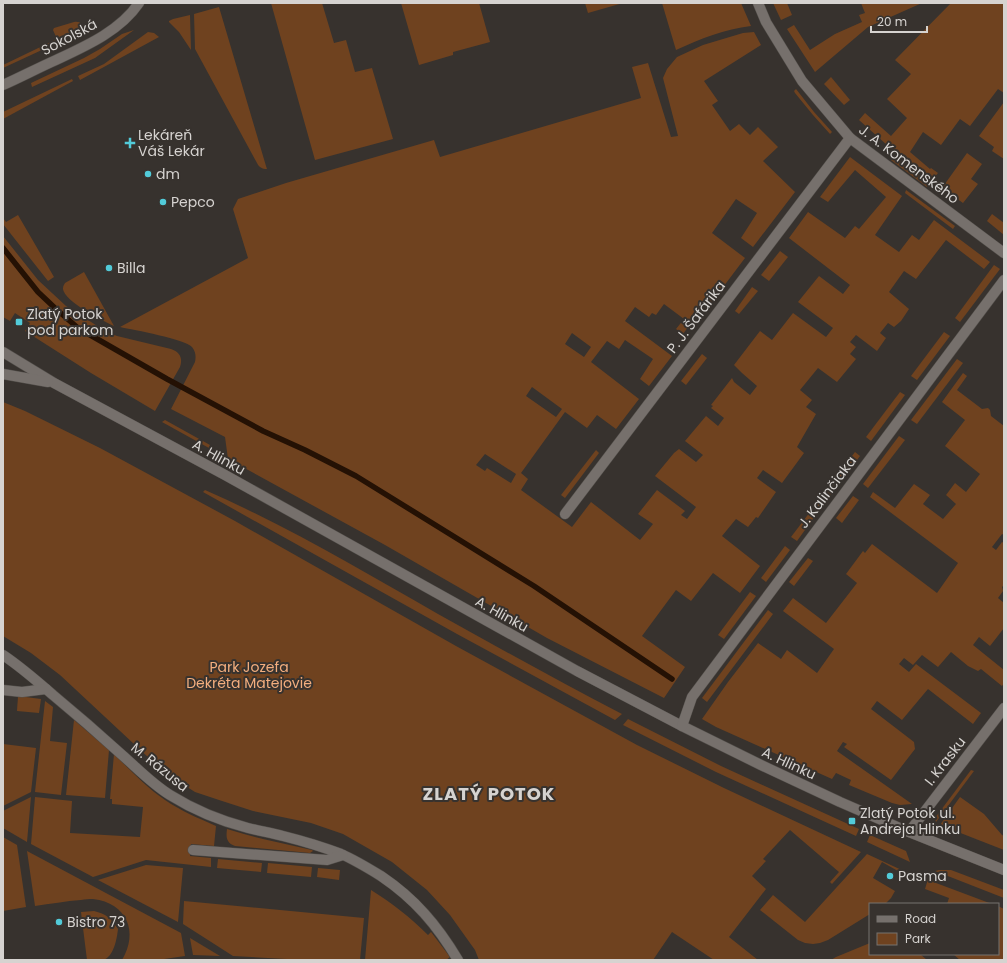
<svg xmlns="http://www.w3.org/2000/svg" width="1007" height="963" font-family="Poppins,sans-serif">
  <style>
    .green { fill: #6f421f; fill-rule: evenodd }
    .lines { fill: none; stroke-linecap: round; stroke-linejoin: round }
    .stream { stroke: #241104; stroke-width: 5.5 }
    .street-casing { stroke: #524e4a; stroke-width: 11 }
    .street { stroke: #76706c; stroke-width: 10 }
    .poi-dot { fill: #52cbd9; stroke: #37322e; stroke-width: 1.5 }
    .labels { text-anchor: middle; dominant-baseline: central; stroke-width: 4; stroke-linejoin: round; paint-order: stroke }
    .street-label { font-size: 14px; fill: #d6d3d0; stroke: #37322e }
    .poi-label { font-size: 14px; fill: #d6d3d0; stroke: #37322e; text-anchor: start }
    .park-label { font-size: 14px; fill: #f3ae7e; stroke: #37322e }
    .district-label { font-size: 18px; font-weight: bold; letter-spacing: 1px; fill: #d6d3d0; stroke: #37322e }
  </style>
  <rect width="100%" height="100%" fill="#37322e"/>
  <!-- green -->
  <g class="green">
    <path d="M271 3H322L334 43 346 40 355 72 372 68 393 139 315 160Z"/>
    <path d="M401 3H479L490 42 453 52V55L419 65Z"/>
    <path d="M585 3H623L588 13Z"/>
    <path d="M662 3H741L751 26C725 29 700 39 676 50Z"/>
    <path d="M773 3H787L792 15 781 20Z"/>
    <path d="M861 3H922L868 27 815 72 787 29 794 25 810 50 835 34 862 22 859 15 865 13Z"/>
    <path d="M951 3H1004V93L998 89 970 126 960 119 941 145 923 132 910 152 930 169 931 168 938 173 932 180 897 154 859 120 865 113 891 136 907 118 887 99 911 74 895 60Z"/>
    <path d="M219 7 266 166 267 169C262 169 259 167 257 163L195 49 194 14Z"/>
    <path d="M190 15 191 50 179 32 169 22V21L173 19Z"/>
    <path d="M74 22C80 21 83 24 85 30L3 68V65L57 39 53 30 54 28Z"/>
    <path d="M134 30 95 58 32 87 31 83 84 58 100 49 122 34Z"/>
    <path d="M148 32 154 33 159 37 80 80 78 76 104 64Z"/>
    <path d="M754 32 761 45 704 81 718 101 712 105 730 131 739 124 750 135 758 127 778 147 763 161 795 192 753 247 741 238 757 213 736 199 712 233 745 258 708 307 704 305 683 334 676 329 684 319 664 304 656 315 652 313 649 317 635 307 625 321 672 356 649 386 640 379 653 359 625 340 619 349 607 341 591 362 639 399 616 429 597 415 587 428 565 412 521 473 528 479 521 490 572 527 591 502 640 540 653 524 638 514 657 490 685 511 681 515 687 519 696 507 655 476 674 453 679 449 696 462 703 455 685 441 706 416 718 426 724 418 711 408 713 406 711 405 732 378 734 382 750 395 757 386 742 373 734 365 760 331 772 340 793 313 826 337 833 328 798 302 819 276 843 294 850 285 789 238 808 212 845 238 855 226 859 229 886 197 855 170 828 202 820 197 850 157 902 196 875 235 899 252 912 235 919 240 934 220 990 262 984 269 946 240 916 279 904 271 889 292 909 309 901 321 894 327 888 323 880 333 886 338 877 351 856 335 850 342 856 347 850 354 856 359 837 382 818 368 800 390 812 400 806 407 816 414 797 447 804 453 782 483 763 470 757 478 776 492 758 518 756 517 748 527 736 519 722 536 760 566 740 593 713 573 691 601 676 590 642 636 685 667 664 698 547 638 385 545 228 459 225 437 171 409 195 362C196 357 196 352 192 347 185 339 134 330 120 327L248 258 233 209 238 199 286 183 434 140 440 157 641 98 632 67 648 63 671 137 678 136 663 78 667 69 677 57 703 45 743 33ZM572 333 591 347 584 357 565 344ZM532 387 562 409 556 417 526 396ZM485 454 516 474 511 483 487 468 485 471 476 465Z"/>
    <path d="M831 77 850 100 844 105 824 84Z"/>
    <path d="M72 79 73 81 3 119V112Z"/>
    <path d="M796 89 814 112 832 132 830 134 813 115 795 93 794 91Z"/>
    <path d="M1004 102V159L992 151 994 147 979 136Z"/>
    <path d="M967 153 982 164 971 179 978 184 963 203 942 188Z"/>
    <path d="M894 157 930 183 927 187 891 160Z"/>
    <path d="M906 190 955 226 953 229 905 193Z"/>
    <path d="M992 214 1004 223V235L987 221Z"/>
    <path d="M18 215 54 277 48 281 3 224V218L6 222Z"/>
    <path d="M3 236 38 280 66 306 74 311 105 331 117 336 171 349C180 352 183 358 180 367L155 411 91 373 25 331 30 323 15 313 10 321 3 317Z"/>
    <path d="M780 251 788 257 769 281 761 275Z"/>
    <path d="M994 265 1000 269 960 322 955 318Z"/>
    <path d="M84 272 114 326C103 321 64 301 63 289 63 287 63 286 65 283Z"/>
    <path d="M752 287 758 291 739 314 735 311Z"/>
    <path d="M944 332 950 336 917 380 911 376Z"/>
    <path d="M702 354 707 358 686 385 681 381Z"/>
    <path d="M957 359 963 363 917 424 911 420Z"/>
    <path d="M963 373 967 376 957 390 982 409 988 408 990 410 991 416 1004 426V535L1002 534 992 547 996 550 1002 542 1004 543V585L1002 587 1003 591 998 598 1004 603V628L990 646 979 637 973 645 1004 670V683L1002 686 981 669 978 671 968 666 951 652 938 667 922 655 913 665 904 658 899 664 909 672 916 664 981 713 973 724 928 689 902 720 877 701 871 709 914 742 915 749 891 780 844 747 847 744 843 742 837 751 912 804 900 805 892 803 849 785 851 780 836 773 832 779 716 727 702 719 728 682 758 643 781 659 787 650 817 673 834 649 783 611 793 598 826 623 857 583 846 574 863 551 865 553 872 544 937 593 958 563 870 497 873 492 895 508 914 484 930 495 923 504 943 519 956 504 946 495 955 483 966 492 980 474 945 446 965 420 942 402Z"/>
    <path d="M900 392 905 395 871 441 866 437Z"/>
    <path d="M3 402 25 411 100 448 235 521 456 646 637 745 724 788 861 852 832 884 830 882 839 872 790 830 763 859 766 861 752 876 766 889 729 937 758 960H714L672 932 653 960H479L475 950 450 915 427 890 392 862 343 834 311 823 253 811 219 800 195 792 173 778 149 758 60 675 31 653 3 636Z"/>
    <path d="M165 420 210 445 209 448 162 422Z"/>
    <path d="M899 436 905 440 868 488 863 484Z"/>
    <path d="M596 450 599 453 565 498 561 495Z"/>
    <path d="M855 452 860 456 842 480 837 476Z"/>
    <path d="M831 484 836 488 821 508 816 504Z"/>
    <path d="M205 490C285 525 361 570 438 614 499 648 560 682 622 714L615 720 457 634 203 492Z"/>
    <path d="M853 496 859 500 842 523 836 518Z"/>
    <path d="M810 512 815 516 797 541 791 537Z"/>
    <path d="M785 546 790 550 766 582 761 578Z"/>
    <path d="M808 558 813 561 794 586 789 582Z"/>
    <path d="M750 592 756 596 724 639 718 635Z"/>
    <path d="M768 610 773 614 707 702 702 698Z"/>
    <path d="M18 696 41 699 39 713 17 711Z"/>
    <path d="M45 701 53 707 50 741 67 743 61 795 35 792Z"/>
    <path d="M628 719 721 766 859 829 856 836 716 772 623 725Z"/>
    <path d="M74 720 109 750 105 798 66 795Z"/>
    <path d="M3 744 36 748 31 792 3 806Z"/>
    <path d="M114 754C130 770 146 787 165 800 181 811 198 818 216 826L214 846 191 844 190 856 211 858V867L146 860 93 877 31 844 35 797 72 801 70 833 140 837 143 807 112 804V799H110Z"/>
    <path d="M971 770 974 771 936 822 935 818Z"/>
    <path d="M31 797 27 842 3 828V811Z"/>
    <path d="M960 797 984 814 1002 835 1004 836V850L940 825Z"/>
    <path d="M227 829 244 834 263 839 312 850 313 851 310 853 235 846C226 843 226 837 227 829Z"/>
    <path d="M870 835 906 851 910 862 867 842Z"/>
    <path d="M3 837 17 845 26 907 3 911Z"/>
    <path d="M27 851 181 933 185 956 157 960H122C139 932 127 903 93 899 89 899 85 899 81 900 66 901 50 904 35 906Z"/>
    <path d="M867 854 906 872 905 875 882 862 873 878 895 891 891 898 885 904H870V914L828 940 820 943 813 944 805 943 798 940 760 910 773 895 805 922Z"/>
    <path d="M218 859 262 863 261 872 217 868Z"/>
    <path d="M268 863 312 867 311 877 267 873Z"/>
    <path d="M146 865 183 868 178 922 98 880Z"/>
    <path d="M318 868 340 870 339 880 317 877Z"/>
    <path d="M939 870H951L1004 890V898L935 871Z"/>
    <path d="M928 879V880L992 904H947L949 898 925 889Z"/>
    <path d="M371 890C392 903 410 917 428 935L431 932 450 957 446 960H365Z"/>
    <path d="M184 901 364 918 360 960H305L233 956 183 924Z"/>
    <path d="M998 906 1004 909V960H960L953 954H998Z"/>
    <path d="M94 911C106 914 111 918 118 929 117 938 114 957 103 960 99 961 92 960 87 960L81 912Z"/>
    <path d="M190 938 220 956 193 955Z"/>
    <path d="M870 943V954H920L927 960H831L836 957Z"/>
  </g>
  <g class="lines">
    <!-- stream -->
    <path class="stream" d="M3 248 38 292 56 309 78 328 167 379 263 431 305 450 356 476 534 586 672 679"/>
    <defs>
      <g id="street">
        <path d="M758 3 766 22 802 81 850 138 1004 253"/>
        <path d="M3 85C21 77 38 68 56 60 86 46 120 31 139 3"/>
        <path d="M3 352 54 383 225 475 577 671 682 726 761 765 840 802 909 832 1004 870"/>
        <path d="M3 374 48 382"/>
        <path d="M565 514 850 138"/>
        <path d="M3 655C21 667 37 681 53 695 76 714 99 734 121 754 137 768 152 784 170 795 194 810 221 821 248 828 260 831 272 833 283 836 303 841 323 847 341 854 355 860 368 868 381 876 415 899 437 925 458 960"/>
        <path d="M3 690 22 692 46 689"/>
        <path d="M682 726 692 697 1004 280"/>
        <path d="M909 832 1004 708"/>
        <path d="M193 850 327 860 343 855"/>
      </g>
    </defs>
    <!-- street casing -->
    <use href="#street" class="street-casing"/>
    <!-- street -->
    <use href="#street" class="street"/>
  </g>
  <!-- markers -->
  <g class="poi-dot">
    <path d="M128 137h4v4h4v4h-4v4h-4v-4h-4v-4h4z"/>
    <circle cx="148" cy="174" r="4"/>
    <circle cx="163" cy="202" r="4"/>
    <circle cx="109" cy="268" r="4"/>
    <rect x="15" y="318" width="8" height="8" rx="2"/>
    <rect x="848" y="817" width="8" height="8" rx="2"/>
    <circle cx="890" cy="876" r="4"/>
    <circle cx="59" cy="922" r="4"/>
  </g>
  <g class="labels">
    <!-- street labels -->
    <g class="street-label">
      <text transform="translate(69 37) rotate(-28)">Sokolská</text>
      <text transform="translate(909 164) rotate(37)">J. A. Komenského</text>
      <text transform="translate(696 317) rotate(-53)">P. J. Šafárika</text>
      <text transform="translate(219 457) rotate(29)">A. Hlinku</text>
      <text transform="translate(827 492) rotate(-53)">J. Kalinčiaka</text>
      <text transform="translate(502 614) rotate(29)">A. Hlinku</text>
      <text transform="translate(945 761) rotate(-52)">I. Krasku</text>
      <text transform="translate(789 763) rotate(25)">A. Hlinku</text>
      <text transform="translate(160 767) rotate(39)">M. Rázusa</text>
    </g>
    <!-- poi labels -->
    <g class="poi-label">
      <text x="138" y="135">Lekáreň<tspan x="138" dy="16">Váš Lekár</tspan></text>
      <text x="156" y="174">dm</text>
      <text x="171" y="202">Pepco</text>
      <text x="117" y="268">Billa</text>
      <text x="27" y="314">Zlatý Potok<tspan x="27" dy="16">pod parkom</tspan></text>
      <text x="860" y="813">Zlatý Potok ul.<tspan x="860" dy="16">Andreja Hlinku</tspan></text>
      <text x="898" y="876">Pasma</text>
      <text x="67" y="922">Bistro 73</text>
    </g>
    <!-- park labels -->
    <g class="park-label">
      <text x="249" y="667">Park Jozefa<tspan x="249" dy="16">Dekréta Matejovie</tspan></text>
    </g>
    <!-- district labels -->
    <g class="district-label">
      <text x="489" y="793">ZLATÝ POTOK</text>
    </g>
  </g>
  <!-- border -->
  <rect width="1007" height="963" fill="none" stroke="#d6d3d0" stroke-width="8"/>
  <!-- legend -->
  <rect x="869" y="903" width="130" height="52" fill="#37322e" stroke="#77726f"/>
  <rect x="877" y="916" width="20" height="6" fill="#76706c" stroke="#77726f"/>
  <text x="905" y="923" font-size="12" fill="#d6d3d0">Road</text>
  <rect x="877" y="933" width="20" height="12" fill="#6f421f" stroke="#77726f"/>
  <text x="905" y="943" font-size="12" fill="#d6d3d0">Park</text>
  <!-- scale -->
  <path d="M871 26v6h56v-6" fill="none" stroke="#d6d3d0" stroke-width="2"/>
  <text x="877" y="26" font-size="12" fill="#d6d3d0" stroke="#37322e" stroke-width="3" paint-order="stroke">20 m</text>
</svg>
